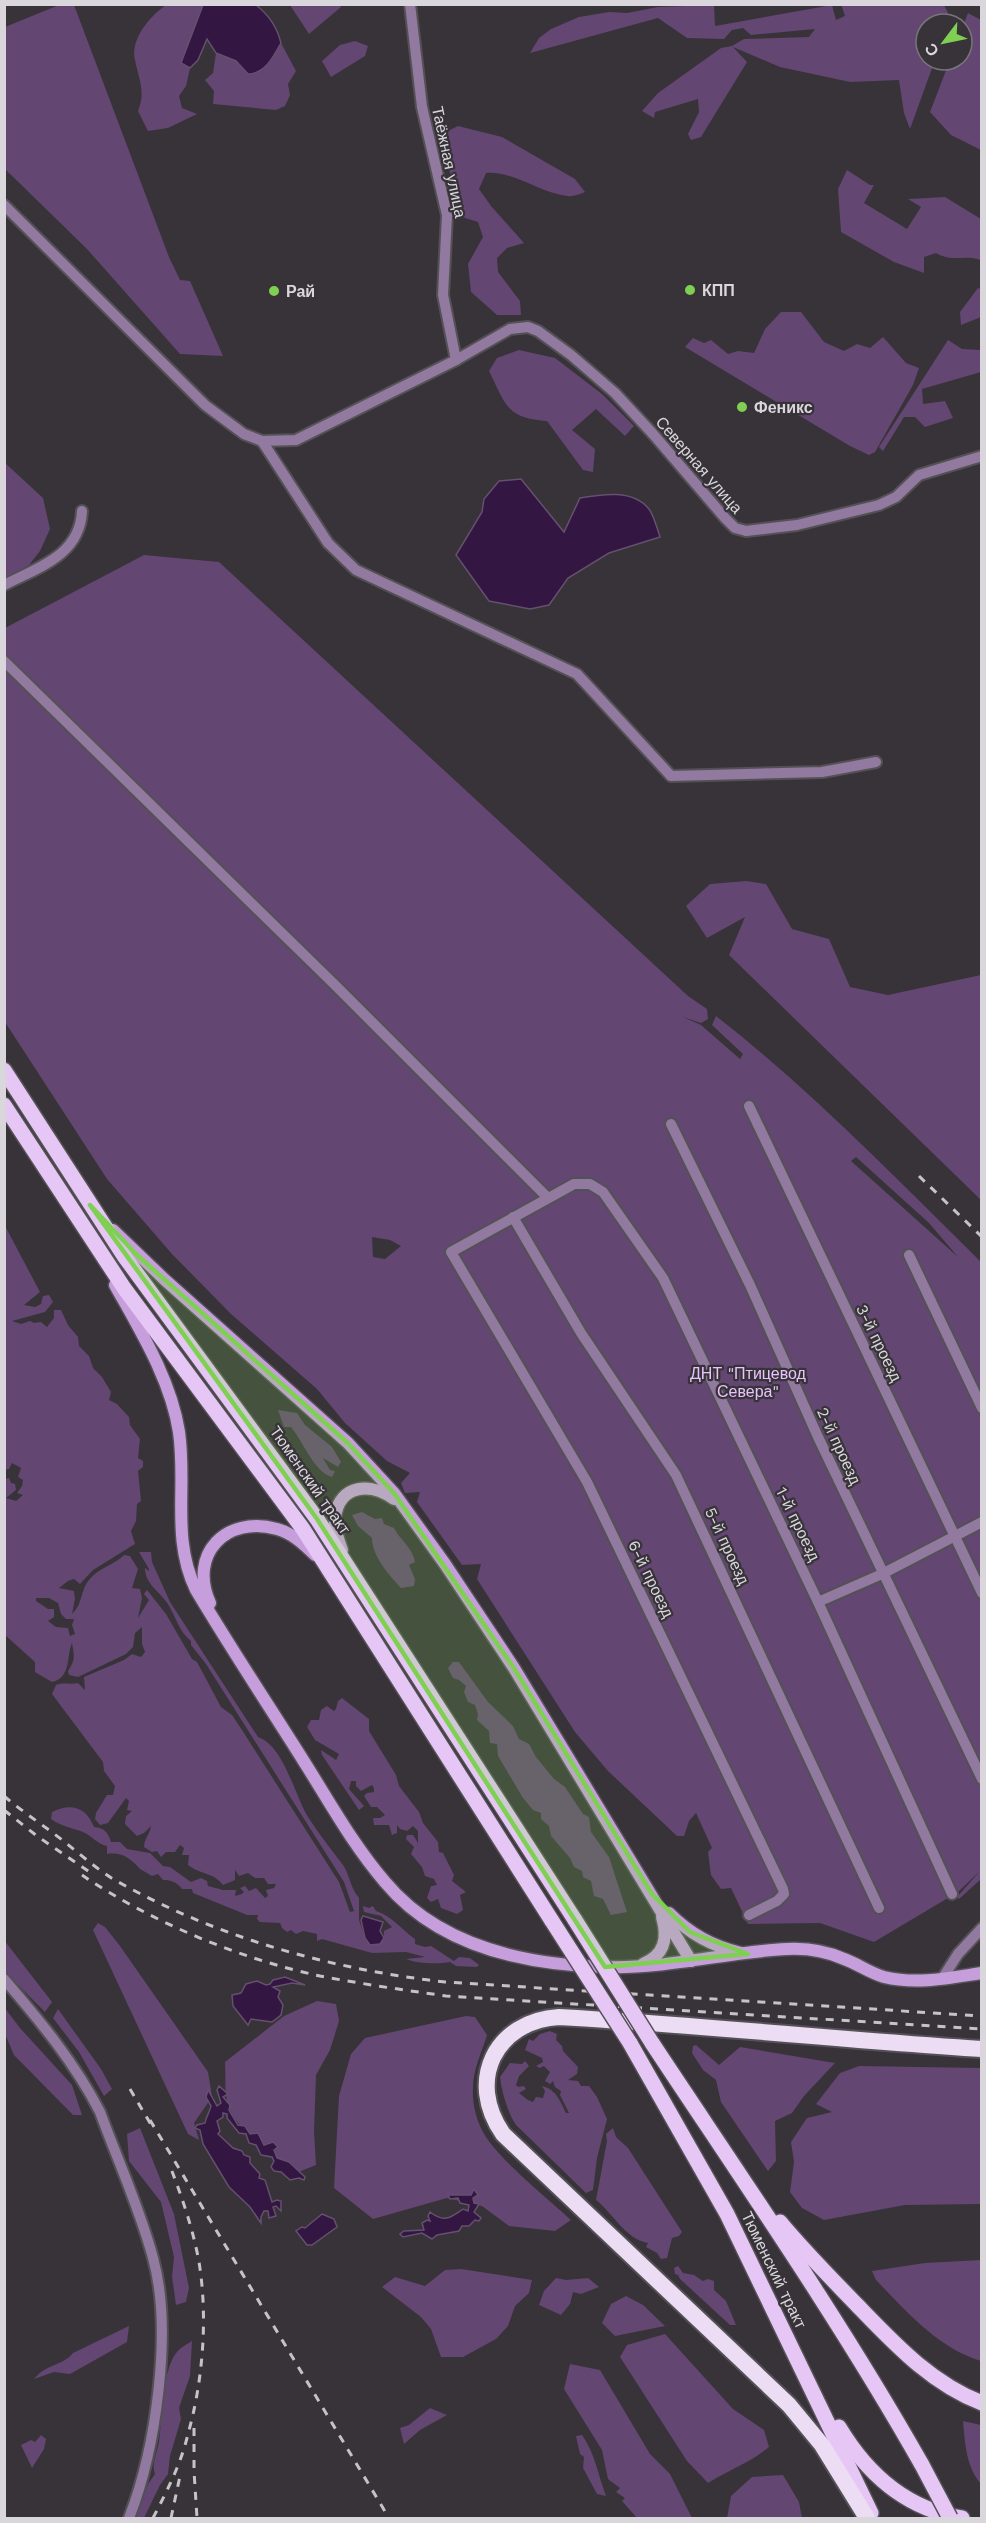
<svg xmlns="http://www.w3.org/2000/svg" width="986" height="2523" font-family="'Work Sans',sans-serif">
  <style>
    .green { fill: #634672; fill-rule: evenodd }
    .water { fill: #331641; stroke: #65506f; stroke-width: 1.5 }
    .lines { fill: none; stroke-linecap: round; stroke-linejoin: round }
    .minor-casing { stroke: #545156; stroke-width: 14 }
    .secondary-casing { stroke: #545156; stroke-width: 15 }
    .primary-casing { stroke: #545156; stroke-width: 18 }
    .trunk-casing { stroke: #545156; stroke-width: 20 }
    .minor { stroke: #92799f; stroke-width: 10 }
    .secondary { stroke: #c79edc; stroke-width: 12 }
    .primary { stroke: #e5c6f5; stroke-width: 15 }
    .trunk { stroke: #ecdcf4; stroke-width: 16 }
    .rail { stroke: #c6c3c8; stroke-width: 3; stroke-dasharray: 8 8; stroke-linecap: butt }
    .primary-bridge-casing { stroke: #545156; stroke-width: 18; stroke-linecap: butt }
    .primary-bridge { stroke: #e5c6f5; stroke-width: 15 }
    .marked { fill: #7fd052; fill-opacity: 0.2; stroke: #7fd052; stroke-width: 4.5; stroke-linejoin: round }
    .poi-dot { fill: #7fd052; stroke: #373339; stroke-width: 2 }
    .labels { text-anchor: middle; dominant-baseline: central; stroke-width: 4.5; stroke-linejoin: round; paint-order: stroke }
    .street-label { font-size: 16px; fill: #d9d7db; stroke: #373339 }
    .poi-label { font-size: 16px; font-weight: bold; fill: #d9d7db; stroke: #373339; text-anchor: start }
    .park-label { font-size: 16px; fill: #e9c2fe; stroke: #373339 }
  </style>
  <rect width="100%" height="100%" fill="#373339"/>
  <!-- green -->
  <g class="green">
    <path d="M841 4 944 5 950 17 947 24H926V60H935L910 129 904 113 899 80 850 82 780 67 733 47 747 62 701 137 691 140 688 134 699 112 698 99 655 112 654 118 642 111 658 93 721 48 732 46 744 39 809 37 815 29 751 35 743 28 732 30 724 39 687 38 658 18 530 53 539 38 551 29 579 17 609 12 627 13 658 7 714 5 715 26 832 5 836 20 845 16Z"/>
    <path d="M59 5H74L169 257 180 280 190 281 223 356 180 354 87 249 5 169V27Z"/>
    <path d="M166 5H203L182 63 190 68 186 86 179 96 182 108 197 114 168 128 148 131 138 111C146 92 139 80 135 60 130 39 150 16 166 5Z"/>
    <path d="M290 5H340L341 7 309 34Z"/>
    <path d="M968 13 981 20V150L951 135 930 112 950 60H962V29Z"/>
    <path d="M355 41 368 46 365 56 331 77 322 61 340 45Z"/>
    <path d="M281 43 296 71 288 84 290 95 285 106 276 110 213 104 214 91 205 80 213 73 216 53 236 61 248 74 271 61Z"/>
    <path d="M458 126 502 137 575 179 585 192C580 194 573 197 567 196 539 193 515 171 486 173L479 189 491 206 524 243 507 248 497 258 498 272 520 301 521 315H497L471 292 468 264 483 237 478 222 459 216 442 134Z"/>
    <path d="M847 170 870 185H874L864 203 907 229 921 207 908 199 945 197 981 219V260C964 254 953 263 936 253L924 257V273L894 262 841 232 838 189Z"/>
    <path d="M978 288 981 289V317L961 325 960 312Z"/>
    <path d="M781 312H801L824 342 844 351 857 344 870 348 883 337 906 363 919 368 913 385 875 452 869 455 850 446 685 347 693 338 704 343 711 340 728 354 738 351 754 353 765 329Z"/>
    <path d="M948 340 962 349 981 350V372L922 389 923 404 945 401 953 418 925 427 915 417H904L883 451 879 447Z"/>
    <path d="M519 350 555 358 602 394 634 426 625 436 596 409 572 430 595 449 593 472 583 470 547 421C506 418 506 405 489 371L497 358Z"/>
    <path d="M4 462 43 498 50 529 40 551 29 565 5 578Z"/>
    <path d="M144 555 219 562 688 996 707 1009 708 1019 701 1023 683 1017 701 1025 740 1059 743 1054 712 1025 716 1016C811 1090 896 1178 981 1262V1879L959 1899 957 1897 980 1871 958 1892 874 1942 820 1923 748 1924 731 1888 721 1889 711 1875 708 1852 712 1848 696 1813 689 1821 684 1836H677L608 1771 575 1732 477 1579 481 1564 462 1565 417 1502 420 1492 405 1493 401 1483 410 1473 387 1461 345 1423 317 1389 231 1314 172 1254 107 1179 5 1022V628ZM856 1157 929 1223 958 1257 851 1161ZM372 1237 390 1240 401 1246 385 1259 373 1257Z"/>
    <path d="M746 881 766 884 792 929 829 939 850 987 888 995 981 975V1200L729 955 745 917 707 938 686 906 710 884Z"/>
    <path d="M4 1224 40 1292 24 1305 35 1307 41 1304 43 1296 49 1295 53 1302 45 1312 12 1321 21 1324 30 1321 34 1323 41 1322 47 1327 54 1318V1310H61L68 1325 78 1337 79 1346 89 1356 93 1368 102 1377 111 1392 109 1400 117 1404 129 1417 130 1425 140 1439 138 1458 143 1461V1467L138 1471 141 1501 137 1504 136 1521 131 1531 135 1544 93 1570 80 1584 74 1579 68 1581 59 1588 74 1591 75 1599 72 1614C83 1604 80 1591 89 1580 98 1568 114 1565 124 1555L130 1556 138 1569 132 1588 140 1589 142 1598 138 1618 149 1600 144 1594 147 1590 166 1614 192 1659 197 1662 221 1707 232 1715 242 1730 339 1882 350 1912 354 1911 344 1882 206 1664 191 1645V1641C179 1632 176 1617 168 1604 160 1592 145 1584 145 1568L149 1571V1569L139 1552H151L152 1562 170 1602 258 1737C284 1746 295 1796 308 1817 319 1834 331 1849 343 1865 350 1875 350 1888 359 1898V1920L365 1938H384V1931L392 1927 381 1916 364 1912 363 1906 369 1908 373 1906 376 1911C392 1916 402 1930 415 1939V1944L425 1947 431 1946 454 1961 459 1957 470 1958 479 1965 477 1967 456 1966 450 1962C438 1964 418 1964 406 1959L425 1957 406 1952 372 1953 322 1939 317 1941V1934L303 1931 296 1934 291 1930 287 1932 282 1928 280 1923 260 1922 257 1919 258 1915H247L193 1893 192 1889H182C177 1882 171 1880 163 1880L158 1874 152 1876C148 1873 142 1871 139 1868 129 1857 121 1852 107 1854V1846C97 1844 91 1835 83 1832 72 1828 61 1826 51 1819L52 1812C70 1803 86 1806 94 1827 105 1828 108 1833 111 1842H120L127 1849 150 1853 163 1866 170 1867 191 1882 201 1878 207 1881 208 1886 223 1890H236L235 1896 242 1894 244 1892 240 1888 245 1886 249 1891 256 1888 265 1898 268 1896 266 1890 274 1888 276 1884H268L264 1878H255L248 1873 239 1876 235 1870V1880L223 1885C213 1872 201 1875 188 1865L189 1855H182L184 1848 180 1845 175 1852H166L161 1857 157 1851 152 1852 144 1847C144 1839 150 1834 151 1826L144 1833 137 1836 125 1824 126 1816 132 1811 127 1810 129 1801 126 1798 108 1823 100 1825 95 1819 96 1813 107 1795H113L115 1786 104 1771 103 1762 52 1694 56 1685C64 1682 70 1685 78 1683L85 1690 84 1677 124 1660 132 1654 141 1657 145 1652 142 1644V1627L135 1633 133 1647 126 1654 78 1677 69 1675 68 1671C76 1659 74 1655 72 1643 66 1656 72 1677 52 1682L35 1672V1662L5 1635V1479L9 1478 11 1483 15 1484 16 1490 6 1498 16 1501 23 1495 17 1493 22 1486 23 1480 18 1477 21 1468 12 1463 9 1469 5 1470ZM36 1598H49L58 1603 61 1614 66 1619H74L72 1625 75 1634 70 1636 68 1628 56 1627 48 1621 54 1617V1609H48L36 1601Z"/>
    <path d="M278 1410 297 1413 305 1425 332 1447 341 1462 338 1467 323 1458 330 1470 335 1471 332 1477C314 1472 302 1440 291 1427H284Z"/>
    <path d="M362 1512 375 1519 382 1518 384 1524 394 1528C400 1540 413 1548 415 1562L409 1565 415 1579 414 1586 401 1588C389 1575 372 1556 372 1538L358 1526 352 1515Z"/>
    <path d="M453 1662H459L488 1702 513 1726 519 1739 529 1744 536 1757 554 1779 565 1787 583 1814 589 1817 591 1832 609 1857 627 1912 611 1915 603 1899 594 1896 591 1881 583 1877 582 1871 574 1867 570 1858 551 1836 549 1826 541 1819V1813L533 1810 523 1798 498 1756 497 1744 490 1743 489 1731 477 1720 478 1714 475 1705 468 1702 464 1692 466 1686 459 1680 453 1678 448 1668Z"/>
    <path d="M342 1698 369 1719V1731L396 1775 399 1786 419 1812 423 1823 438 1842 439 1852 443 1853 454 1875 452 1881 466 1892 460 1895 463 1910 457 1914 441 1908 438 1899 431 1902 427 1898 431 1886 437 1885 434 1879 425 1876 422 1867 411 1854 414 1847 406 1839 407 1835H413L418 1843V1831L413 1826 407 1831 400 1829 397 1825V1833L392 1835 389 1825H374L373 1818H380L385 1815 377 1807H371L364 1796 367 1793 374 1792V1788L372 1785 361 1791 356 1786V1781H351L349 1789 364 1806 359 1810 322 1755 321 1750 336 1760 339 1754 315 1740 307 1727 311 1720H319L321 1710 327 1706 334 1711 336 1709 338 1701Z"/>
    <path d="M98 1923 105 1927 120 1946 208 2072 212 2097 194 2123 199 2140 188 2134 93 1930Z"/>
    <path d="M4 1940 52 2002 45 2012 5 1972Z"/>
    <path d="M317 2001 336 2004 339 2021 330 2050 316 2075 314 2132 316 2165 296 2173C277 2159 234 2128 228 2104 224 2092 226 2075 225 2062L284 2016Z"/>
    <path d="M4 2007 20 2028 72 2085 82 2115H73L14 2055 5 2034Z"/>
    <path d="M58 2009 101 2069 112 2089 104 2096 79 2052 53 2018Z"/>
    <path d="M466 2016 475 2017 487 2035C482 2052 473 2069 473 2088 472 2103 476 2119 483 2132 497 2158 547 2198 571 2220L555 2231 509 2226 482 2206 447 2198 373 2219 334 2188 339 2096 351 2054 365 2038Z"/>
    <path d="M550 2031 557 2034 556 2040 562 2046 563 2051 578 2067 577 2074 568 2080 578 2081 581 2086H589L597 2097 607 2119 597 2158 593 2190 586 2193 516 2125C507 2111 502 2093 500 2077L510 2063 522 2064 525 2061 529 2066 519 2076 516 2085 518 2087 524 2086 526 2089 519 2093 528 2100 533 2102 536 2097 543 2098 545 2091 542 2086C556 2089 560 2101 566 2113H569L560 2095 561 2091 555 2087 553 2081 550 2084 545 2081 550 2072 544 2066 540 2068 536 2066 543 2062 542 2058 525 2050 529 2039 533 2041 540 2034Z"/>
    <path d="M696 2045 719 2065 740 2047 835 2063 804 2096 792 2113 775 2121 776 2161 768 2171 721 2102 716 2080 703 2070 692 2053 693 2046Z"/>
    <path d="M859 2066 981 2068V2204L905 2205 824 2220 802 2208 790 2192 794 2162 791 2142 807 2118 832 2112 816 2104 840 2073Z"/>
    <path d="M140 2128 174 2214 189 2288 186 2302 176 2305 172 2277 174 2257 161 2202 129 2161 127 2134Z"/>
    <path d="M613 2128 616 2137 628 2148 682 2232 679 2236 672 2238 667 2258 661 2259 657 2253 646 2247 648 2243C625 2239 613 2213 596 2200L607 2141 606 2134Z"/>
    <path d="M981 2260V2361C938 2348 907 2312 876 2280L872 2271 925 2263Z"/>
    <path d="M678 2266 683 2273 694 2275 703 2281 708 2279 714 2281V2290L726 2301 736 2325H730L680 2279 678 2275 675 2274 674 2268Z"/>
    <path d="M461 2269 532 2280 529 2293 515 2306 508 2326 496 2339 463 2357H441L431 2329 421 2317 382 2287 395 2277 425 2286 445 2270Z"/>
    <path d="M556 2278 566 2280 588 2278 599 2287 581 2294 573 2292 570 2304 561 2315 539 2305 544 2291Z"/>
    <path d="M626 2296 643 2305 665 2326 615 2336 602 2323 611 2304Z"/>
    <path d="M129 2326 127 2342 70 2374 54 2372 34 2379C47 2363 63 2366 73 2353Z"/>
    <path d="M665 2334 733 2409 764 2430 769 2447C751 2462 729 2470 708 2483L687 2461 620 2357 627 2345Z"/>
    <path d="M192 2341 190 2376 179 2408 181 2419 170 2456 168 2474 160 2485 144 2518H136L148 2484 155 2474C151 2464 157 2453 159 2442 162 2420 162 2369 177 2352 180 2348 187 2344 192 2341Z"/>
    <path d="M570 2364 600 2370 650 2454 670 2474 692 2518H637L622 2501 625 2498 616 2492 620 2488 608 2479 602 2450 564 2389Z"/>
    <path d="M430 2408 447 2415 420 2430 404 2444 400 2428 409 2425Z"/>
    <path d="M963 2421 981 2425V2484C966 2467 965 2443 963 2421Z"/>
    <path d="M41 2435 46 2439 44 2449 32 2468 21 2445 31 2440 35 2442Z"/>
    <path d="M582 2435C595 2453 598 2475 606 2496L597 2494 583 2468 584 2457 580 2454 576 2436Z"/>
    <path d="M783 2475 799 2502 802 2518H727L731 2496 752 2477Z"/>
  </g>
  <!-- water -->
  <g class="water">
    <path d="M203 5H256C269 15 277 27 281 43 274 56 265 74 248 74L236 61 216 53 207 39 198 60 190 68 181 63Z"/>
    <path d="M521 479 564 532 580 498C602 494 633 489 649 509 654 516 657 528 660 537L609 553 568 578 549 605 530 609 489 601 456 555 482 512 484 499 499 481Z"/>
    <path d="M363 1916 383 1922 380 1931 384 1938 380 1944 370 1945 365 1938 361 1920Z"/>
    <path d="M285 1977 305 1985 292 1983 273 1987 280 1991 278 1997 283 2005 281 2015 272 2022 251 2019 248 2025 233 2006 232 1995 241 1993 246 1984 257 1981 266 1985 270 1984 273 1980Z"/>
    <path d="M219 2086 228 2094 223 2097 230 2105 229 2110 238 2125 245 2126 250 2134 258 2133 264 2145 273 2142 278 2147 274 2150 277 2158 289 2162 305 2177 304 2180 299 2178 290 2180 281 2172 274 2171 271 2167 274 2161 272 2157 261 2155 256 2145 249 2143 246 2134 239 2133 227 2118V2114L223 2113V2117L217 2121 220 2131 218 2134 233 2148 242 2151 244 2155 250 2157V2163L260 2174 259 2178 265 2180 272 2202 277 2200 281 2201V2211L276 2206 273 2207 276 2216 269 2218 268 2211H264L261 2217V2223L250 2207 229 2187 203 2144 200 2130 195 2128 197 2125 205 2123C206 2116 210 2112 211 2106L206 2097 208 2090 217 2106 221 2103 217 2090Z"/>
    <path d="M474 2189 478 2195 473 2198 474 2203 479 2204 474 2212 481 2218 479 2221 475 2220 469 2226H462L459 2231 437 2235 432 2239 422 2233 403 2237 400 2234 404 2231 424 2230 422 2223 427 2220 430 2221 428 2216 430 2212C444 2223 450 2218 463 2209L468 2211 469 2205 460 2203 458 2198 450 2199 448 2195H471Z"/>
    <path d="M322 2214 334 2219 337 2227 312 2245H307L296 2231 302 2227 305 2228Z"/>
  </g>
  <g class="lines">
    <defs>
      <g id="minor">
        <path d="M410 4 422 107 447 215 443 295 456 360"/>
        <path d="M4 205 205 405 244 434 262 441 296 440 456 360 510 329 528 327 538 331 571 355 615 393 653 434 725 518 735 528 746 531 797 525 879 505 896 497 919 475 982 456"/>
        <path d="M262 441 328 543 356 570 577 674 671 776 822 772 876 762"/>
        <path d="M4 585C39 567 80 555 82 511"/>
        <path d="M4 661 334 984 547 1197"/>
        <path d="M749 1106 982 1593"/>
        <path d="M671 1124 750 1285 818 1437 982 1779"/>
        <path d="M513 1217 581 1333 676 1475 879 1908"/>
        <path d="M909 1255 982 1408"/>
        <path d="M818 1602 882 1574 982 1522"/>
        <path d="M749 1915 777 1901 784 1894 783 1889 587 1482 451 1252 574 1184H590L603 1192 663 1278 818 1602 952 1894"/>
        <path d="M4 1979C40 2021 75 2063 100 2112 118 2161 140 2209 153 2258 173 2330 156 2449 129 2518"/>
        <path d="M942 1979 958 1954 982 1928"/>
      </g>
      <g id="secondary">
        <path d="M113 1230 164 1279 348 1443 394 1493 445 1564 514 1668 691 1961"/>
        <path d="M115 1285C140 1330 171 1380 179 1432 187 1487 171 1538 196 1590 230 1647 267 1703 303 1760 329 1801 353 1845 385 1882 439 1947 525 1965 606 1967 667 1969 726 1952 787 1949 806 1948 826 1951 844 1959 858 1964 870 1973 884 1977 917 1985 949 1978 982 1973"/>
        <path d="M342 1550C338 1539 334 1528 335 1517 340 1483 372 1483 394 1499"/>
        <path d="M210 1603C188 1554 226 1515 277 1529 292 1533 304 1544 315 1555"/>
        <path d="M669 1913C690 1934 712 1946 741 1953"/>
        <path d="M643 1964C665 1955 668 1938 662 1917"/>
      </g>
      <g id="primary">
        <path d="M4 1070 124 1256 317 1519 575 1920"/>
        <path d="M4 1105 124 1288 303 1529 552 1921"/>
        <path d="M630 2043 727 2214 871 2513"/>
        <path d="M652 2043C744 2182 840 2320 922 2465"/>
        <path d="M780 2222C804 2251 830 2277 856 2304 893 2342 930 2383 982 2403"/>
        <path d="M839 2427C867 2474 906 2509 962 2518"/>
      </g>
      <path id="trunk" d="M867 2518 822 2445 789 2405 503 2134C466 2081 495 2021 559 2017 700 2025 841 2040 982 2049"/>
    </defs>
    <!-- minor casing -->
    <use href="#minor" class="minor-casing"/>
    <!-- secondary casing -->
    <use href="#secondary" class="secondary-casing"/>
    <!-- primary casing -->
    <use href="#primary" class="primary-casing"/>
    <!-- trunk casing -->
    <use href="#trunk" class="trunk-casing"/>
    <!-- minor -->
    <use href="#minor" class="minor"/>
    <!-- secondary -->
    <use href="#secondary" class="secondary"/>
    <!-- primary -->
    <use href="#primary" class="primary"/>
    <!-- trunk -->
    <use href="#trunk" class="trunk"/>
    <!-- rail -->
    <g class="rail">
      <path d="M919 1176 982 1237"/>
      <path d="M4 1796C24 1813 46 1827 66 1843 81 1855 97 1869 113 1879 215 1937 329 1969 445 1982L982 2016"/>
      <path d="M4 1810 37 1836 94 1875"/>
      <path d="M82 1875C149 1921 240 1959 320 1976 362 1984 404 1990 446 1996L982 2029"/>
      <path d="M130 2089 153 2128"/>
      <path d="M150 2120 389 2518"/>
      <path d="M194 2428V2471L197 2518"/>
      <path d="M153 2518C167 2491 181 2464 188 2434 203 2381 208 2317 199 2262 193 2229 182 2197 170 2166"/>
      <path d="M171 2518 180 2476"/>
    </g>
    <defs>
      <g id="primary-bridge">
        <path d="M575 1920 652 2043"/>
        <path d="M552 1921 630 2043"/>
        <path d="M922 2465 950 2518"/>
      </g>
    </defs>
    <!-- primary-bridge casing -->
    <use href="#primary-bridge" class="primary-bridge-casing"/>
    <!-- primary-bridge -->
    <use href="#primary-bridge" class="primary-bridge"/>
  </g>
  <!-- marked area -->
  <path class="marked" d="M90 1205 136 1254 348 1443 394 1493 514 1668 652 1894 690 1932 748 1954 605 1967 317 1519Z"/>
  <!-- markers -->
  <g class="poi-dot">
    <circle cx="690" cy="290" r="6"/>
    <circle cx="274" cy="291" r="6"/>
    <circle cx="742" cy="407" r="6"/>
  </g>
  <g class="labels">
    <!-- street labels -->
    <g class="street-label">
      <text transform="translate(449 162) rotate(78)">Таёжная улица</text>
      <text transform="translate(699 465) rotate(49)">Северная улица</text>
      <text transform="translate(879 1343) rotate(64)">3-й проезд</text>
      <text transform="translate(839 1446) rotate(65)">2-й проезд</text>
      <text transform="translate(310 1480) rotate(55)">Тюменский тракт</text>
      <text transform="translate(798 1524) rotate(64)">1-й проезд</text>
      <text transform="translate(727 1546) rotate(65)">5-й проезд</text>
      <text transform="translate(651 1579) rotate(64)">6-й проезд</text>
      <text transform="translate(774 2270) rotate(64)">Тюменский тракт</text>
    </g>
    <!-- poi labels -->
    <g class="poi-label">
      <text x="702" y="290">КПП</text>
      <text x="286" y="291">Рай</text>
      <text x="754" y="407">Феникс</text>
    </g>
    <!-- park labels -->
    <g class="park-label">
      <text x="748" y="1373">ДНТ "Птицевод<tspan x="748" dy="18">Севера"</tspan></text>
    </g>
  </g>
  <!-- border -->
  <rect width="986" height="2523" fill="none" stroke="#d9d7db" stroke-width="12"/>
  <!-- north arrow -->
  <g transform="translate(944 42) rotate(238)"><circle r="28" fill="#373339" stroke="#78757a" stroke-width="1.5"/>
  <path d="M0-4.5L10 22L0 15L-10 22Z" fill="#7fd052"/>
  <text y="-9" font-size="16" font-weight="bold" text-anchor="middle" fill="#d9d7db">С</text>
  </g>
</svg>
